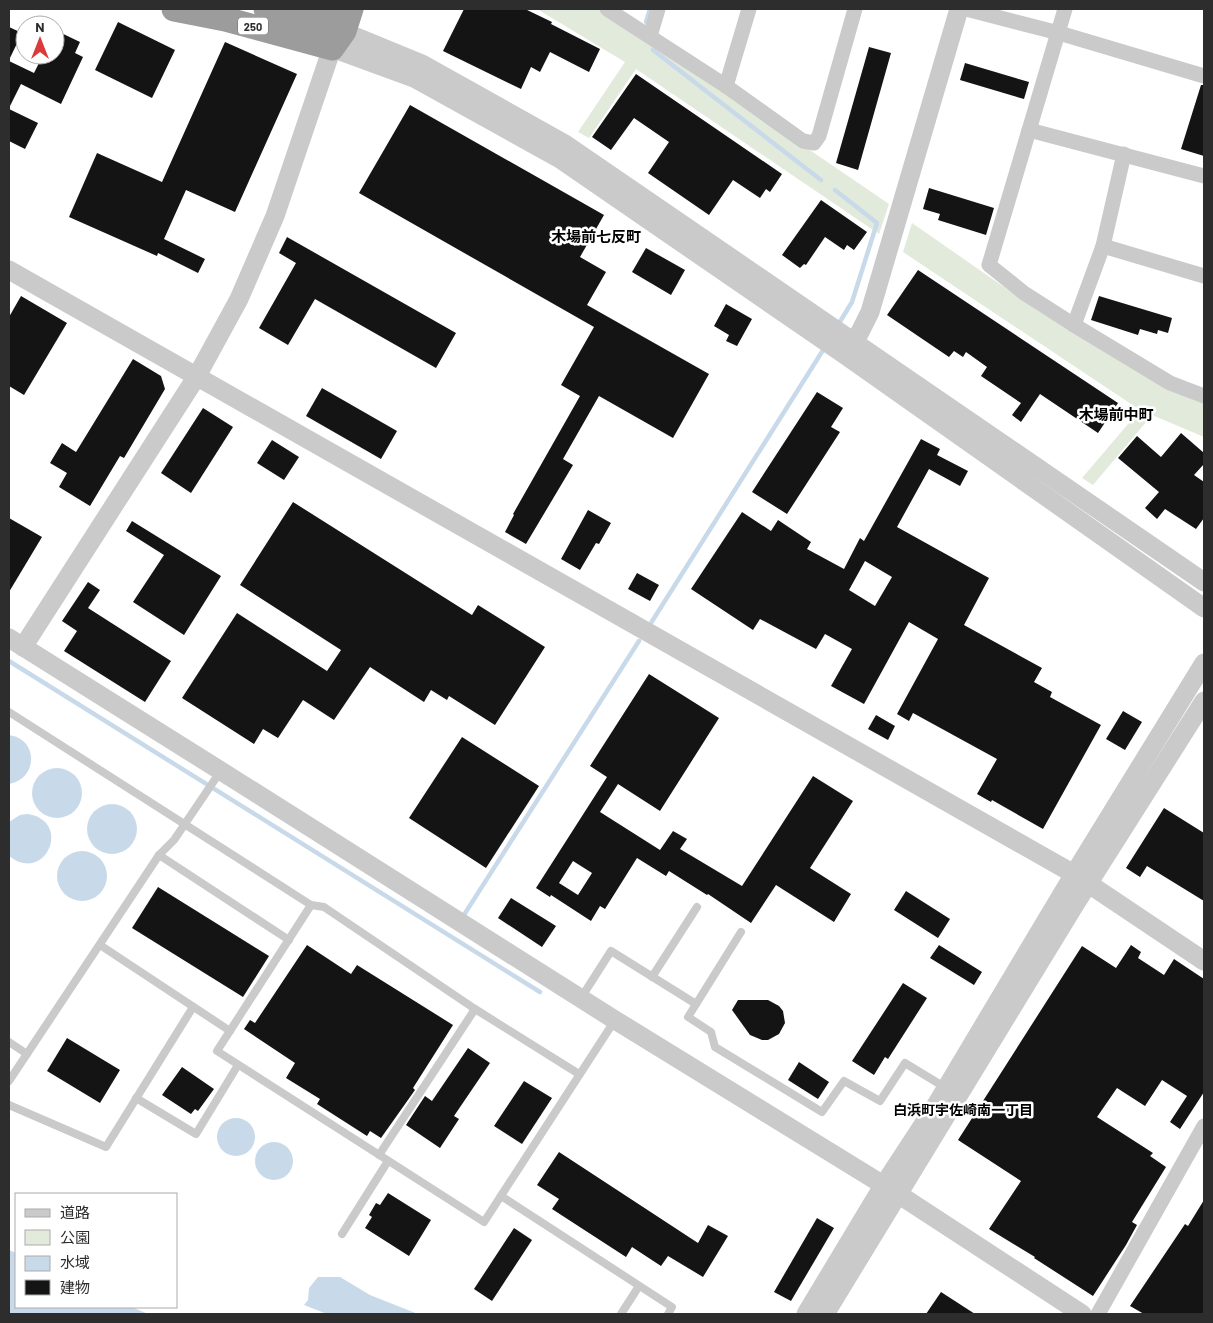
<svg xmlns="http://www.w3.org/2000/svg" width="1213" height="1323" font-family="Barlow,'Noto Sans JP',sans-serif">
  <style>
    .green { fill: #e2eadb }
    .water { fill: #c8dae9 }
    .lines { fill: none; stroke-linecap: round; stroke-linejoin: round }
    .stream { stroke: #c8dae9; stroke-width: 4.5 }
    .building { fill: #141414; fill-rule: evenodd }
    .service { stroke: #cacaca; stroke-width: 8 }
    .minor { stroke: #cacaca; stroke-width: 15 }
    .tertiary { stroke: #cacaca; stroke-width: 19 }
    .trunk { stroke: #9c9c9c; stroke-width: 25 }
    .labels { text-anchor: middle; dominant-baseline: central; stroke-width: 5; stroke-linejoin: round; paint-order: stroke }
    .shield { fill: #fff; stroke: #6c6c6c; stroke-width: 1 }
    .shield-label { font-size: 11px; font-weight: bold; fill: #2d2d2d }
    .neighbourhood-label { font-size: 14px; font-weight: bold; fill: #000; stroke: #fff }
    .quarter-label { font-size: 15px; font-weight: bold; fill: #000; stroke: #fff }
  </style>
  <rect width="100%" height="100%" fill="#fff"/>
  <!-- green -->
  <g class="green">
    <path d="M537 9H597L654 44 889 204 879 234 636 69 589 138 578 132 625 62Z"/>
    <path d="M912 223 1040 312 1169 390 1204 404V437L1152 415 1093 485 1082 478 1140 410 903 252Z"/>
  </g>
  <!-- water -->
  <g class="water">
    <path d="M9 735C39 739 38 779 9 784Z"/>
    <circle cx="57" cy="793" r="25"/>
    <circle cx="112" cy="829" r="25"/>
    <path d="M27 814C73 820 46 885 9 856V822L20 815Z"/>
    <circle cx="82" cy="876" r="25"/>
    <circle cx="236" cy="1137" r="19"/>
    <circle cx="274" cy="1161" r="19"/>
    <path d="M9 1250 16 1253V1307H132L148 1314H9Z"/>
    <path d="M318 1277H340L370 1295 418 1314H327L304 1305 308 1300 309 1288Z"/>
  </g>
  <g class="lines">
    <!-- stream -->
    <g class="stream">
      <path d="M646 22 650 9"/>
      <path d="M653 50 821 180"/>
      <path d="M835 190 877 223 852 302 838 325"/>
      <path d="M651 623 825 347"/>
      <path d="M9 661 540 992"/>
      <path d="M462 918 639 641"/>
    </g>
  </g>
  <!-- building -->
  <g class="building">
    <path d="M464 9H525L552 22 551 24 600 49 589 72 550 52 540 72 531 67 521 89 443 51Z"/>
    <path d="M118 22 175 50 152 98 95 70Z"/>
    <path d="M9 27 22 33 9 60Z"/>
    <path d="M55 30 80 42 75 53 83 57 61 104 21 84 9 108V61L34 73 43 55H55Z"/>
    <path d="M225 42 297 74 235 212 186 190 164 239 205 259 198 273 158 253 157 256 69 217 97 153 162 182Z"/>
    <path d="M869 47 891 53 858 170 836 163Z"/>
    <path d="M965 63 1029 82 1024 99 960 80Z"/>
    <path d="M636 74 782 174 770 192 766 189 760 198 733 180 709 215 648 173 669 142 634 118 611 150 592 137Z"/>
    <path d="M1201 85H1204V156L1181 149Z"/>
    <path d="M410 105 604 215 580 257 606 272 587 305 709 374 673 438 599 396 563 459 573 465 526 544 505 532 514 515 513 514 580 396 561 385 594 327 359 193Z"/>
    <path d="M9 109 38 123 25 149 9 141Z"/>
    <path d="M929 188 994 208 986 235 938 220 940 214 923 209Z"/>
    <path d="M821 200 867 232 854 250 847 245 844 250 825 237 806 265 804 264 800 268 782 255Z"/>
    <path d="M287 237 456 333 436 368 315 299 288 345 259 328 296 263 279 253Z"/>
    <path d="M646 248 685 270 671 295 632 272Z"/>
    <path d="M918 270 1118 403 1098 433 1040 394 1021 422 1012 415 1021 403 981 376 987 367 966 352 963 357 954 351 949 357 887 315Z"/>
    <path d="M21 296 67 323 24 395 9 386V317Z"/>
    <path d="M1099 296 1172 318 1168 333 1158 330 1157 334 1140 329 1138 335 1091 320Z"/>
    <path d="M726 304 752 319 737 346 726 341 729 335 714 326Z"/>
    <path d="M133 359 161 376 165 389 124 458 120 456 90 506 59 487 67 473 50 463 62 443 76 452Z"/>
    <path d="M322 388 397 431 381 459 306 416Z"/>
    <path d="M817 392 843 408 831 427 840 432 787 514 752 492Z"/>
    <path d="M203 408 233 427 191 493 161 473Z"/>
    <path d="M1181 433 1204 453V464L1194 475 1204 482V518L1196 529 1165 509 1157 519 1145 508 1159 492 1118 458 1137 436 1161 457Z"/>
    <path d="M921 439 940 449 937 455 968 471 960 486 929 469 897 527 989 578 964 625 1042 668 1034 682 1052 692 1050 697 1101 725 1043 829 992 800 991 802 977 794 997 759 913 713 909 721 897 714 938 639 909 622 864 704 831 686 852 649 825 634 816 649 760 619 753 630 691 589 742 512 771 531 778 520 811 542 807 549 844 569 860 538 864 541ZM865 561 892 577 875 606 849 590Z"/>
    <path d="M272 440 299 457 284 480 257 463Z"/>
    <path d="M293 502 472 615 478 605 545 647 495 725 449 696 447 700 431 690 424 702 370 667 334 720 303 700 278 738 263 729 254 744 182 698 237 613 327 671 341 650 240 585Z"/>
    <path d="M588 510 611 523 599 544 596 543 580 570 561 559Z"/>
    <path d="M9 518 42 537 9 592Z"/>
    <path d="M132 521 221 576 184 635 133 602 164 555 126 531Z"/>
    <path d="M637 573 659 585 650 601 628 589Z"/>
    <path d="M88 582 100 590 88 608 171 661 145 702 64 651 77 631 62 621Z"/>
    <path d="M649 674 719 718 660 811 618 784 600 812 660 850 673 831 687 839 680 849 742 886 813 776 853 801 810 868 851 894 834 922 776 885 751 923 708 894 707 895 669 871 666 876 637 858 605 909 600 906 591 921 551 895 550 897 536 888 607 777 590 766ZM573 861 592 873 578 895 559 883Z"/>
    <path d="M1123 711 1142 722 1125 750 1106 739Z"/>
    <path d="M876 715 895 726 888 740 868 729Z"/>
    <path d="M462 737 539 786 486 868 409 818Z"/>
    <path d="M1164 808 1204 833V901L1147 866 1140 877 1126 868Z"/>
    <path d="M158 887 269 956 243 997 132 928Z"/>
    <path d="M906 891 950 919 938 938 894 910Z"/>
    <path d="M511 898 556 926 542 947 498 918Z"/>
    <path d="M307 945 351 974 357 965 453 1025 413 1088 415 1090 381 1138 370 1131 367 1136 317 1104 320 1099 286 1078 295 1063 244 1029 250 1020 255 1023Z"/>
    <path d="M939 945 982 972 974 985 930 958Z"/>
    <path d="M1131 945 1141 952 1138 958 1164 975 1174 959 1204 979V1092L1180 1129 1170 1122 1187 1096 1162 1080 1145 1106 1117 1088 1097 1117 1153 1153 1150 1156 1166 1167 1132 1222 1137 1225 1126 1245 1093 1296 1034 1258 1035 1257 989 1229 1021 1181 958 1140 1082 946 1116 968Z"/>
    <path d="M903 983 927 998 888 1059 885 1057 874 1075 852 1061Z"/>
    <path d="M738 1000H768L779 1006 783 1011 785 1023 779 1034 768 1040H762L750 1035 732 1010Z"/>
    <path d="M67 1038 120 1070 100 1103 47 1071Z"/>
    <path d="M468 1048 490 1063 454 1116 459 1119 440 1148 406 1125 425 1096 432 1101Z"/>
    <path d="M799 1062 829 1082 818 1099 788 1080Z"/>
    <path d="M182 1067 214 1089 198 1111 195 1109 191 1114 162 1095Z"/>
    <path d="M524 1081 552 1098 522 1144 494 1126Z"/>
    <path d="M559 1152 698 1243 708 1225 728 1236 703 1277 668 1256 661 1266 632 1247 626 1257 552 1209 559 1199 537 1185Z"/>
    <path d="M388 1193 431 1220 409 1256 365 1228 372 1217 369 1215 376 1203 380 1205Z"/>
    <path d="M1204 1200V1314H1144L1130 1306 1185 1224 1188 1226Z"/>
    <path d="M817 1218 834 1228 791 1301 774 1292Z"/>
    <path d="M514 1228 532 1240 492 1301 474 1289Z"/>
    <path d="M941 1292 975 1314H926Z"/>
  </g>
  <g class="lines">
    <!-- service -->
    <g class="service">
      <path d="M9 712 311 905 324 907 475 1009 579 1074"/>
      <path d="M159 855 289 940"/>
      <path d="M311 905 217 1051 484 1222 615 1020"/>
      <path d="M741 932 688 1017 711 1032 715 1047 822 1112 844 1081 880 1101 905 1063 946 1088"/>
      <path d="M100 945 230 1031"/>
      <path d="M652 977 697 907"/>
      <path d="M581 998 611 951 696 1004"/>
      <path d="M9 1042 27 1054"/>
      <path d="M9 1081 159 855 174 840 220 772"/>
      <path d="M136 1098 196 1134 238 1065"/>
      <path d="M9 1105 106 1147 193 1007"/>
      <path d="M379 1155 475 1009"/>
      <path d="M501 1196 672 1307 668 1314"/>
      <path d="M342 1234 388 1161"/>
      <path d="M621 1314 639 1286"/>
    </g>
    <!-- minor -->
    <g class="minor">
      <path d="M607 9 726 86 803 141 814 143 819 136 855 9"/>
      <path d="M966 9 1059 33 1204 76"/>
      <path d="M1065 9 989 265 1024 293 1074 325 1170 383 1204 396"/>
      <path d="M650 36 658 9"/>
      <path d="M726 86 749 9"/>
      <path d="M1029 130 1204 176"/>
      <path d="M1103 246 1204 276"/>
      <path d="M1074 325 1103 246 1124 154"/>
      <path d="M1098 1314 1204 1126"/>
    </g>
    <!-- tertiary -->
    <g class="tertiary">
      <path d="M332 27 422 64 565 144 1204 582"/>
      <path d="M332 48 414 78 560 159 845 355 1204 608"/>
      <path d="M9 270 1074 874 1204 961"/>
      <path d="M848 351 855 342 870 312 959 9"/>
      <path d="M9 638 221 771 615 1020 898 1194 1082 1314"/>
      <path d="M23 647 197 376 239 299 275 216 332 48 329 38"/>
      <path d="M806 1314 883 1186 936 1105 1074 874 1204 663"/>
      <path d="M825 1314 1074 906 1204 701"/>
    </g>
    <!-- trunk -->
    <g class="trunk">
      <path d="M174 9 225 19 332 48 344 31 351 9"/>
      <path d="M266 9 325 24 330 9"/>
    </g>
  </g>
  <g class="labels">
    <!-- shield labels -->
    <rect class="shield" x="238" y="17.5" width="30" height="17" rx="4"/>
    <g class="shield-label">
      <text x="253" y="26">250</text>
    </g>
    <!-- neighbourhood labels -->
    <g class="neighbourhood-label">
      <text x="963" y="1109">白浜町宇佐崎南一丁目</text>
    </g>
    <!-- quarter labels -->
    <g class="quarter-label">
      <text x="596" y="236">木場前七反町</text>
      <text x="1116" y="414">木場前中町</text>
    </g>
  </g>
  <!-- border -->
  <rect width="1213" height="1323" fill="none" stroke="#2d2d2d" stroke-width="20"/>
  <!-- legend -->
  <rect x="15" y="1193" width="162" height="115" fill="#ffffff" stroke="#ababab"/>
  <rect x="25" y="1209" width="25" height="8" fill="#cacaca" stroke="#ababab"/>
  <text x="60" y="1218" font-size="15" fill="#2d2d2d">道路</text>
  <rect x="25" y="1230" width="25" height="15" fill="#e2eadb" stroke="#ababab"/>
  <text x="60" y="1243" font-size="15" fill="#2d2d2d">公園</text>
  <rect x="25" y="1256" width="25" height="15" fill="#c8dae9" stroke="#ababab"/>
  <text x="60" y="1268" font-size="15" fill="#2d2d2d">水域</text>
  <rect x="25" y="1280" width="25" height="15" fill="#141414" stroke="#ababab"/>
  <text x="60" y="1293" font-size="15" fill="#2d2d2d">建物</text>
  <!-- north arrow -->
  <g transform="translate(40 40)"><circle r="24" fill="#ffffff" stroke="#ababab"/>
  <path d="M0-4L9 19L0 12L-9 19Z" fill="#da3a3a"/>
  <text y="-8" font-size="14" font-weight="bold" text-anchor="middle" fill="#2d2d2d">N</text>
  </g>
</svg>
